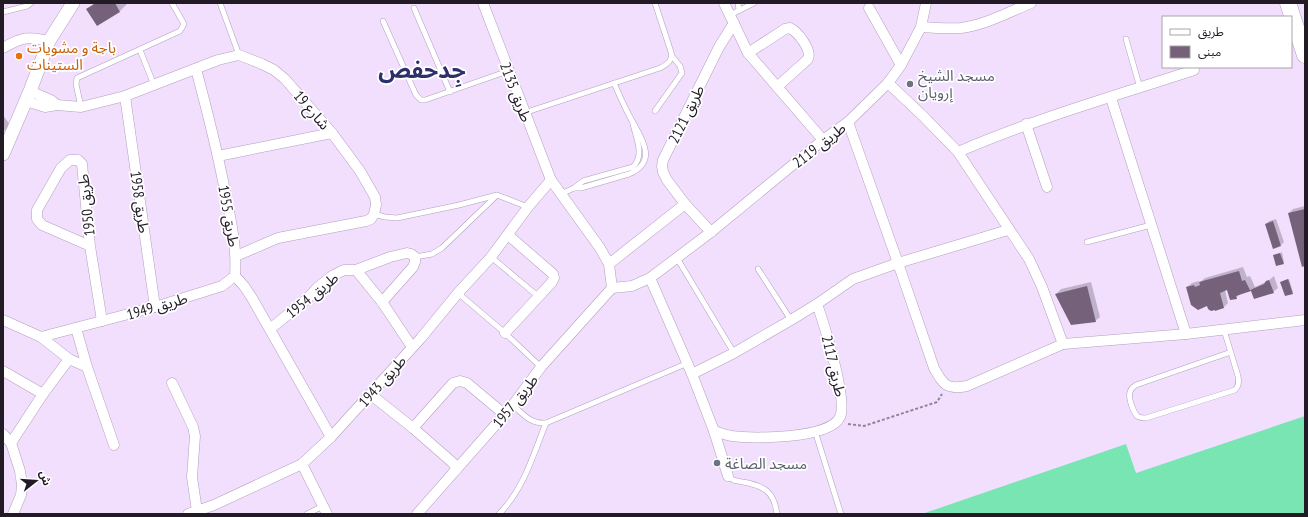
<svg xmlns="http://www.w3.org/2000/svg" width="1308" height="517" font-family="'PT Sans Narrow','Noto Sans Arabic',sans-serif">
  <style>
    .pitch { fill: #78e5b3 }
    .shadow { fill: #0003 }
    .building { fill: #76617b }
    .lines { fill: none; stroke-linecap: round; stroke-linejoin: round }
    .service-casing { stroke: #b29fbd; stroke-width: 6 }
    .minor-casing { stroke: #b29fbd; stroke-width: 11 }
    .tertiary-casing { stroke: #b29fbd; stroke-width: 14 }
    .primary-casing { stroke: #b29fbd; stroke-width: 17 }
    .path { stroke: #91849a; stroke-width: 2; stroke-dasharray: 3 2; stroke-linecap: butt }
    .service { stroke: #fff; stroke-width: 5 }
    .minor { stroke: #fff; stroke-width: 10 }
    .tertiary { stroke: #fff; stroke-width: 13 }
    .primary { stroke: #fff; stroke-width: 16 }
    .food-dot { fill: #e8710a; stroke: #fff; stroke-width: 1.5 }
    .worship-dot { fill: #6b7280; stroke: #fff; stroke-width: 1.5 }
    .labels { text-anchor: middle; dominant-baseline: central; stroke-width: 3.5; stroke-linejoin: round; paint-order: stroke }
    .food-label { font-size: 15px; fill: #c56008; stroke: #fff; text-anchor: start }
    .worship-label { font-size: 15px; fill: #5b616d; stroke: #fff; text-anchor: start }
    .street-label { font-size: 15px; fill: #221b26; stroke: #fff }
    .town-label { font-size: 23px; font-weight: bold; fill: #2d306b; stroke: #fff }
  </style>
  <rect width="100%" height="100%" fill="#f2dffe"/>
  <!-- pitch -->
  <path class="pitch" d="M1305 416V514H922L1126 444 1136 473Z"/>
  <!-- shadow -->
  <g class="shadow">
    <path d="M94 3H128L120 11 97 25 88 9Z"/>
    <path d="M3 115 10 125 3 132Z"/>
    <path d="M1305 206V265L1289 213 1293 209Z"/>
    <path d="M1276 219 1284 242 1281 245 1266 224 1269 221Z"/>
    <path d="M1282 252 1284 262 1283 263 1274 256Z"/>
    <path d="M1243 267 1247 277 1250 276 1255 287 1268 281 1274 276 1278 288 1273 292 1255 298 1252 289 1241 293 1236 298 1228 289 1225 290 1228 303 1224 307 1208 305 1187 287 1192 283 1199 281V283L1205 278Z"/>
    <path d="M1289 279 1293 292 1292 293 1283 281Z"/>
    <path d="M1091 282 1100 317 1095 321 1056 294 1061 289Z"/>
  </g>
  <!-- building -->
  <g class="building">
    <path d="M96 3H115L120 12 97 26 86 9Z"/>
    <path d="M1305 209V266L1302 267 1288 213Z"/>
    <path d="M1273 221 1281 246 1273 249 1265 224Z"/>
    <path d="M1280 253 1284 264 1276 266 1273 255Z"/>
    <path d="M1239 271 1242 281 1245 280 1250 290 1264 284 1266 281 1269 280 1274 293 1254 299 1251 291 1236 296 1237 299 1230 300 1227 290 1220 293 1224 308 1215 311V310L1211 311 1208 309 1207 306 1198 310 1191 305 1186 287 1194 285 1195 287 1200 285 1199 282Z"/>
    <path d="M1288 279 1293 294 1285 296 1280 282Z"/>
    <path d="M1087 286 1096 322 1071 325 1055 294Z"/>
  </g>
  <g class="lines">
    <defs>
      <g id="service">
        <path d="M220 3 239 55"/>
        <path d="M738 3 739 10"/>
        <path d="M414 8 450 92"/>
        <path d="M3 12 27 6 31 3"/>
        <path d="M730 15 754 3"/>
        <path d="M383 21 416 95 421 100H425L508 71"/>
        <path d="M1126 39 1140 88"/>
        <path d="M140 50 154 85"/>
        <path d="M81 107 76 84 77 78 180 31 184 24 172 3"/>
        <path d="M655 111 682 73 680 66 672 56"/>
        <path d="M524 113 660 68C668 64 673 60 671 52L655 3"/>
        <path d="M574 188H581L629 174C660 161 640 136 630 117 624 106 619 94 614 83"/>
        <path d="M561 194 574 188 583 181 633 167C645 155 636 138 633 124"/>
        <path d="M374 214 385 217 397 218 459 205 497 195 528 207"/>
        <path d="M1087 242 1151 225"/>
        <path d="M415 257 432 254 442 248 496 196"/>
        <path d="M491 257 539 297"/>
        <path d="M677 258 734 353"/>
        <path d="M758 269 791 320"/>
        <path d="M458 293 505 333 541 367"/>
        <path d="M1224 330 1238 376C1239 382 1239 386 1235 390L1146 418C1143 418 1140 418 1137 416 1133 411 1128 398 1130 392 1131 388 1133 387 1136 385L1231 352"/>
        <path d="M513 405C523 414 530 424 546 423L688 363"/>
        <path d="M815 431 841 514"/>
        <path d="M728 476C732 481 737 481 743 482 764 486 774 491 777 514"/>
        <path d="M307 514 323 506"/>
        <path d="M499 514C524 489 533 455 546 423"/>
      </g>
      <g id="minor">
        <path d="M483 3 551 180 600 248 609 264 612 288"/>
        <path d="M724 3 748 53 823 140"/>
        <path d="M869 8 901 65"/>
        <path d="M921 27C934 28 948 29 961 28 985 25 1009 12 1031 3"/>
        <path d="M3 48C22 37 28 36 49 41"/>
        <path d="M748 53 785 29 790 28C798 32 812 50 808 59L777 87"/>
        <path d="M196 69C207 110 217 150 225 191 231 221 237 246 235 276"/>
        <path d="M888 83 923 116 958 152 1029 259 1042 287 1063 344"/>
        <path d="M30 91 51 100 57 105"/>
        <path d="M125 96 155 307"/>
        <path d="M1111 98 1186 334"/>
        <path d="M26 101 45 107 57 105 81 107 125 96 218 60 239 55 262 64 274 70 285 79 332 133 360 171 375 197 376 205 374 214 371 219 366 221 278 238 236 256"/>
        <path d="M848 122 898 263 934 368C943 385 947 390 967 386L1063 344 1186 334 1305 320"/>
        <path d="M1026 124 1047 187"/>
        <path d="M958 152C1034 119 1115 96 1194 70"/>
        <path d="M218 156 332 133"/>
        <path d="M711 232 685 204 667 180 663 172 662 166 663 160 719 47 734 23"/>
        <path d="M90 246 42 225 37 219V210L61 168 70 160H78L82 164 90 246 102 321"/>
        <path d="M609 264 685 204"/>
        <path d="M356 270 382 302 412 347"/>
        <path d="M235 276 244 286 252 298 331 437"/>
        <path d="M650 278 692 374 714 431 728 476"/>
        <path d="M612 288 632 286 650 278 711 232 823 140 848 122 888 83 901 65 921 27 926 3"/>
        <path d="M3 320 41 337 155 307 222 286 235 276"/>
        <path d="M76 328 87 367 114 445"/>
        <path d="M270 329 307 299 318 287 332 276 344 270H356L390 257 407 253 411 254 415 257V262L413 267 382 302"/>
        <path d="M505 333 552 282 554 278 553 274 508 235"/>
        <path d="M41 337 69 359 87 367"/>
        <path d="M3 371 43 394"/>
        <path d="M692 374 734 353 791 320 817 304 853 279 898 263 1008 230"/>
        <path d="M172 383 193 427 195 436 192 477 197 511"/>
        <path d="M370 394 413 428 453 463 457 469"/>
        <path d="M413 428 453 383 460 381 467 383 504 414"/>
        <path d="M714 431C720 433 726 435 732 436 753 439 830 439 840 417 848 401 824 324 817 304"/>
        <path d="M3 434 11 443 20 471 22 485 21 495 13 514"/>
        <path d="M11 443 43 394 69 359"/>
        <path d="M302 464 327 514"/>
        <path d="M188 514 214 505 302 464 331 437 421 338 458 293 491 257 528 207 551 180"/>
        <path d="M417 514 513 405 541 367 612 288"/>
      </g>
      <path id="tertiary" d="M3 154 30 91 49 41 73 3"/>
      <path id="primary" d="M1288 3 1305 55"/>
    </defs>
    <!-- service casing -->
    <use href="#service" class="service-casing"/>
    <!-- minor casing -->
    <use href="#minor" class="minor-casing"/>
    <!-- tertiary casing -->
    <use href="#tertiary" class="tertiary-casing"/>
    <!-- primary casing -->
    <use href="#primary" class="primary-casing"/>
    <!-- path -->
    <path class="path" d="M848 424 864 426 937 402 942 394"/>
    <!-- service -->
    <use href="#service" class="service"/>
    <!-- minor -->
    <use href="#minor" class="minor"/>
    <!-- tertiary -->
    <use href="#tertiary" class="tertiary"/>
    <!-- primary -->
    <use href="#primary" class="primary"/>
  </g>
  <!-- markers -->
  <circle class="food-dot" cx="19" cy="56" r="4"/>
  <g class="worship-dot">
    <circle cx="910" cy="84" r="4"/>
    <circle cx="717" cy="463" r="4"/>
  </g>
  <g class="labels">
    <!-- food labels -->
    <g class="food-label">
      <text x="27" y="47">باجة و مشويات<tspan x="27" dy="17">الستينات</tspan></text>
    </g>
    <!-- worship labels -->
    <g class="worship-label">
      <text x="918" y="75">مسجد الشيخ<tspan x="918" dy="17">إرويان</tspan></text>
      <text x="725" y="463">مسجد الصاغة</text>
    </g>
    <!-- street labels -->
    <g class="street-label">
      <text transform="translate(516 92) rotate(69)">طريق 2135</text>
      <text transform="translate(312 110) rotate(49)">شارع 19</text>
      <text transform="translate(686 114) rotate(-64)">طريق 2121</text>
      <text transform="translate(819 145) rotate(-38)">طريق 2119</text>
      <text transform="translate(140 202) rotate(82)">طريق 1958</text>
      <text transform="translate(86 205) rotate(-96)">طريق 1950</text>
      <text transform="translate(229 216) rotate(80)">طريق 1955</text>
      <text transform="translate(312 295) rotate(-39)">طريق 1954</text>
      <text transform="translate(157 306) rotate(-16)">طريق 1949</text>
      <text transform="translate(834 366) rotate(77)">طريق 2117</text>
      <text transform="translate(382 381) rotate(-48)">طريق 1943</text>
      <text transform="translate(515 401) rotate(-51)">طريق 1957</text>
    </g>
    <!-- town labels -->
    <g class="town-label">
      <text x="422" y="69">جِدحفص</text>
    </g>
  </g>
  <!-- border -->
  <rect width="1308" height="517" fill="none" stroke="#221b26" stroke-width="8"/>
  <!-- legend -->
  <rect x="1162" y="16" width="130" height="52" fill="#ffffff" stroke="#a7a4a8"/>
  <rect x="1170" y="29" width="20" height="6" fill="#ffffff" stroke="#a7a4a8"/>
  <text x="1198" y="36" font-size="12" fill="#221b26">طريق</text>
  <rect x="1170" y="46" width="20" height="12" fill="#76617b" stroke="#a7a4a8"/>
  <text x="1198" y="56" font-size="12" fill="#221b26">مبنى</text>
  <!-- north arrow -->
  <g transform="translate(36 481) rotate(73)" stroke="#ffffff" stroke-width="3" paint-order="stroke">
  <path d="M0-3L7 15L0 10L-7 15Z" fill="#221b26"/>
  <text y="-6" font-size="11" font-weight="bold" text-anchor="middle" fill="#221b26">ش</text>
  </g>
</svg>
